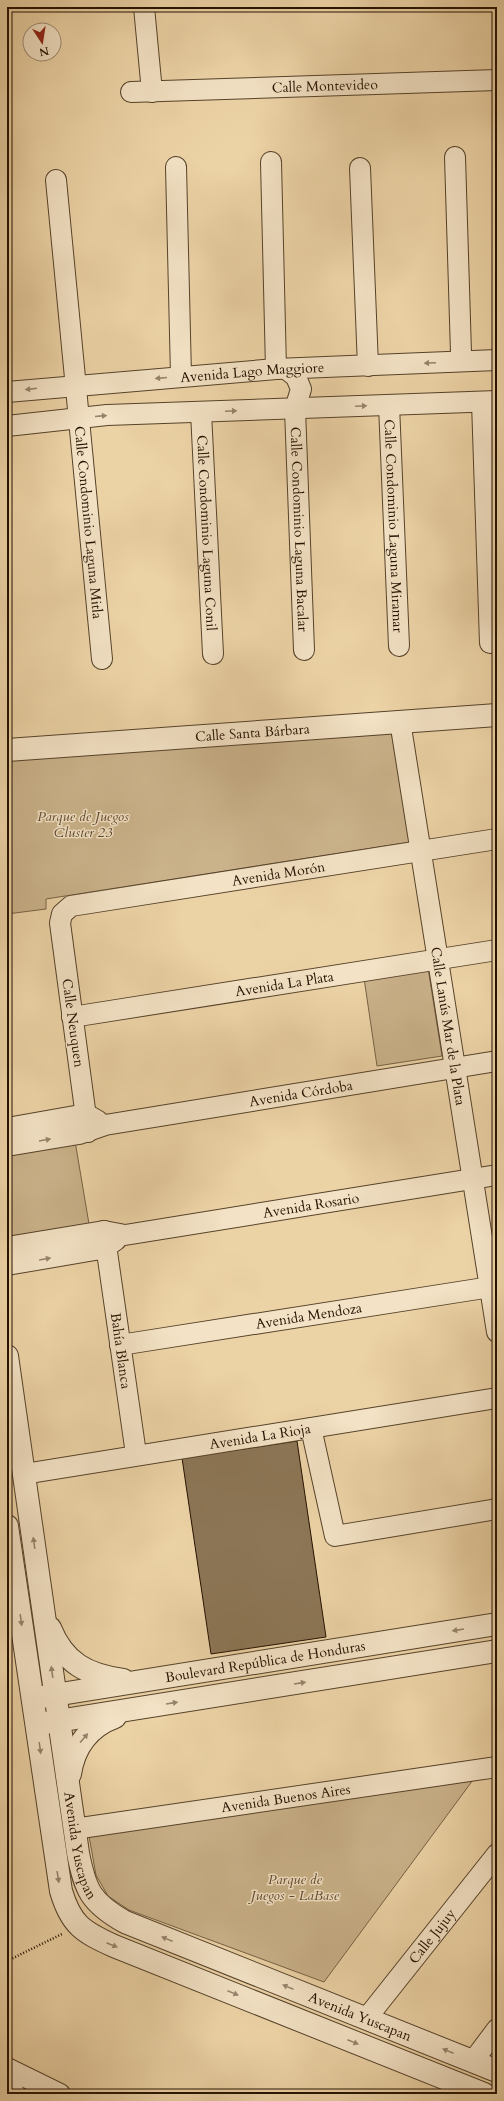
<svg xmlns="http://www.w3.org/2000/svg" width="504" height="2101" font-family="Cardo,serif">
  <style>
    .green { fill: #cab28a; stroke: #776245 }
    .building { fill: #8c7656; stroke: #241100 }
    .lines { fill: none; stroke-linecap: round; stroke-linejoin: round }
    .minor-casing { stroke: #56422a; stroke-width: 22 }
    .tertiary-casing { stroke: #56422a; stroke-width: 24 }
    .path { stroke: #241100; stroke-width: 2.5; stroke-dasharray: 1 2; stroke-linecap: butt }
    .minor { stroke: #f3e2c5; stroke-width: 20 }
    .tertiary { stroke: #f3e2c5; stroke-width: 22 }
    .oneway { fill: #96846c }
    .labels { text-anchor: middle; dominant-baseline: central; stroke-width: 3; stroke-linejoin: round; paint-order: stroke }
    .street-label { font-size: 14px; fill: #241100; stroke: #f3e2c5 }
    .park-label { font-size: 14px; font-style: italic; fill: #5e4930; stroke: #f3e2c5 }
  </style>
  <rect width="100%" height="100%" fill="#ecd3a6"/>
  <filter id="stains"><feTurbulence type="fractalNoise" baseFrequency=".005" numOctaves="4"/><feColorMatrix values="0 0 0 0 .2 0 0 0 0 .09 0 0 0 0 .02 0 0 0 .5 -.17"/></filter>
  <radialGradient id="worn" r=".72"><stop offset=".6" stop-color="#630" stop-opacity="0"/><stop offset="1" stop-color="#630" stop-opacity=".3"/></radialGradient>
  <!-- green -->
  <g class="green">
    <path d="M391 729 410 842 46 899V909L7 914V761Z"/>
    <path d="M428 968 442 1056 377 1066 364 978Z"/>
    <path d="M75 1141 89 1224 7 1237V1152Z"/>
    <path d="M473 1780 324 1982 129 1910 108 1896 96 1875 89 1836Z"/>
  </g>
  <!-- building -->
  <path class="building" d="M297 1441 326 1637 211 1654 182 1458Z"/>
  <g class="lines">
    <defs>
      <g id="minor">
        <path d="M144 7 152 92"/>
        <path id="s1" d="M131 92 497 80"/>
        <path d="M455 157 461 353 463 361"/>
        <path d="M271 162 276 369"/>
        <path d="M176 167 181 376"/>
        <path d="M360 168 368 366"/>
        <path id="s2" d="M56 180 102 659"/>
        <path id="s3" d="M286 369 296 377 301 389 295 409 304 650"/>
        <path id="s4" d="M7 392 276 369 497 360"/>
        <path d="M482 402 490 643"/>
        <path id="s5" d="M389 405 399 646"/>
        <path id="s6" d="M201 412 213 654"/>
        <path d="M7 426 107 415 497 401"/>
        <path id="s7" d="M400 721 497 1332"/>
        <path id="s8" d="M72 1017 497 950"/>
        <path d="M7 1128 86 1114 98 1121"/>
        <path id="s9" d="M88 1132 60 923 62 914 71 906 497 839"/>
        <path id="s10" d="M7 1146 79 1134 105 1125 497 1061"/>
        <path id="s11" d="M104 1231 136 1454"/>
        <path id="s12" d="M7 1247 104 1231 125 1235 497 1175"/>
        <path d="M7 1265 95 1250 106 1247 116 1240"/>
        <path id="s13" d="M120 1345 497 1286"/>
        <path d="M311 1428 335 1536 497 1509"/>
        <path id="s14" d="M24 1474 497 1398"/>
        <path id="s15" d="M74 1829 497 1767"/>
        <path id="s16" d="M366 2019 497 1854"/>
        <path d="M473 2061 497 2029"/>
        <path d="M7 2068 60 2094"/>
        <path d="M7 2082 15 2094"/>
      </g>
      <g id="tertiary">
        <path id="s17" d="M7 750 497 715"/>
        <path id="s18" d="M7 1356 78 1853C85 1890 91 1903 125 1922L497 2071"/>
        <path d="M7 1526 61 1891C71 1925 83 1932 114 1946L484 2094"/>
        <path d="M50 1628C64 1663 87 1675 123 1680"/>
        <path id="s19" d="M42 1697 497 1624"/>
        <path d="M45 1723 497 1651"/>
        <path d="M70 1774C74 1747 88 1727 115 1717"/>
      </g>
    </defs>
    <!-- minor casing -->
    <use href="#minor" class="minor-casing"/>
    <!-- tertiary casing -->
    <use href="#tertiary" class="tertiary-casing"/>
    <!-- path -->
    <path class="path" d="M7 1961 62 1934"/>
    <!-- minor -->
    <use href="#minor" class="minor"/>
    <!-- tertiary -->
    <use href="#tertiary" class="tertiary"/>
  </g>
  <!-- one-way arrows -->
  <defs><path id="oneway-solid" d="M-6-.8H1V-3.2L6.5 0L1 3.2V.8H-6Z"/></defs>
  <g class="oneway">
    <use href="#oneway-solid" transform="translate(430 363) rotate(177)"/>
    <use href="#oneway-solid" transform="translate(161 378) rotate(175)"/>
    <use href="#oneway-solid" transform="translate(31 389) rotate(173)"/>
    <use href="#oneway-solid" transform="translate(361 406) rotate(-2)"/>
    <use href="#oneway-solid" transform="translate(231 411) rotate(-2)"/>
    <use href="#oneway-solid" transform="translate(101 416) rotate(-5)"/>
    <use href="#oneway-solid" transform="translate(45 1140) rotate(-10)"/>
    <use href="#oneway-solid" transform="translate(45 1259) rotate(-10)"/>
    <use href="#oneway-solid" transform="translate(34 1543) rotate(-98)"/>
    <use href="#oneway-solid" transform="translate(21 1620) rotate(82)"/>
    <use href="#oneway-solid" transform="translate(458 1630) rotate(171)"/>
    <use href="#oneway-solid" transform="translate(52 1672) rotate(-98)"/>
    <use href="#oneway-solid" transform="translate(300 1683) rotate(-9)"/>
    <use href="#oneway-solid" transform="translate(172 1703) rotate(-9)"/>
    <use href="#oneway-solid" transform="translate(84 1738) rotate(-50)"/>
    <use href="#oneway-solid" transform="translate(40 1748) rotate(82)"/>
    <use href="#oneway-solid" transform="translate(58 1877) rotate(81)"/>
    <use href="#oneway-solid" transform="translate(167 1939) rotate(-158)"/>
    <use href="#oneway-solid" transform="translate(112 1945) rotate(23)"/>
    <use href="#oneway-solid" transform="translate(288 1987) rotate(-158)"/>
    <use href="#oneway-solid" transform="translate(233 1993) rotate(22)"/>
    <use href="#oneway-solid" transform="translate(353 2042) rotate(22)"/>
    <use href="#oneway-solid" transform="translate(448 2051) rotate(-158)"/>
  </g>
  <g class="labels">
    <!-- street labels -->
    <g class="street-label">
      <text stroke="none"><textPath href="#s1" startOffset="194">Calle Montevideo</textPath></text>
      <text stroke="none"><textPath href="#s4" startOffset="246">Avenida Lago Maggiore</textPath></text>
      <text stroke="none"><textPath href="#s2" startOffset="344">Calle Condominio Laguna Mitla</textPath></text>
      <text stroke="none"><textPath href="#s5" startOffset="121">Calle Condominio Laguna Miramar</textPath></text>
      <text stroke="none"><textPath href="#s3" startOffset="167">Calle Condominio Laguna Bacalar</textPath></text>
      <text stroke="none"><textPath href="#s6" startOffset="121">Calle Condominio Laguna Conil</textPath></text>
      <text stroke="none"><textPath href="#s17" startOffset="246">Calle Santa Bárbara</textPath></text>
      <text stroke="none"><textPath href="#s9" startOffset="442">Avenida Morón</textPath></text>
      <text stroke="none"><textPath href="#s8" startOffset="215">Avenida La Plata</textPath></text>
      <text transform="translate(73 1023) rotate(82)">Calle Neuquen</text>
      <text stroke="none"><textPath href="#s7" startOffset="309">Calle Lanús Mar de la Plata</textPath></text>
      <text stroke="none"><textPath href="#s10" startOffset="299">Avenida Córdoba</textPath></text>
      <text stroke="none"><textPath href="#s12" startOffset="308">Avenida Rosario</textPath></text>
      <text stroke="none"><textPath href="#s13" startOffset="191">Avenida Mendoza</textPath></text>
      <text stroke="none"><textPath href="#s11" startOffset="121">Bahía Blanca</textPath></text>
      <text stroke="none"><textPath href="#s14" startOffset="239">Avenida La Rioja</textPath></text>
      <text stroke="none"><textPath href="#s19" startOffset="226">Boulevard República de Honduras</textPath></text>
      <text stroke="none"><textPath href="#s15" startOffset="214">Avenida Buenos Aires</textPath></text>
      <text stroke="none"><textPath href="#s18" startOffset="495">Avenida Yuscapan</textPath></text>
      <text stroke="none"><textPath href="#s16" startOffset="106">Calle Jujuy</textPath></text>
      <text stroke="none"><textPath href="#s18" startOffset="843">Avenida Yuscapan</textPath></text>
    </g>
    <!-- park labels -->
    <g class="park-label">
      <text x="83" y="816">Parque de Juegos<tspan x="83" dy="16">Cluster 23</tspan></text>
      <text x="295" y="1879">Parque de<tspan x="295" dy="16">Juegos - LaBase</tspan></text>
    </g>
  </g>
  <!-- margin -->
  <rect width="504" height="2101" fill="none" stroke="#ecd3a6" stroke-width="24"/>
  <rect x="8" y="8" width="488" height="2085" fill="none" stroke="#241100" stroke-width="2"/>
  <rect x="12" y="12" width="480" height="2077" fill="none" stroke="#241100"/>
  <!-- north arrow -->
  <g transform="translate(42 42) rotate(168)"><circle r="19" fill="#f3e2c5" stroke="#a08e76"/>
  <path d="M0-3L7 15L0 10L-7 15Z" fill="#8f2418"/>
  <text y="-6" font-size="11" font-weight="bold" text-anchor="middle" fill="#241100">N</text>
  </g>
  <rect width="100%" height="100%" filter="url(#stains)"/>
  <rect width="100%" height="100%" fill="url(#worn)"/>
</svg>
